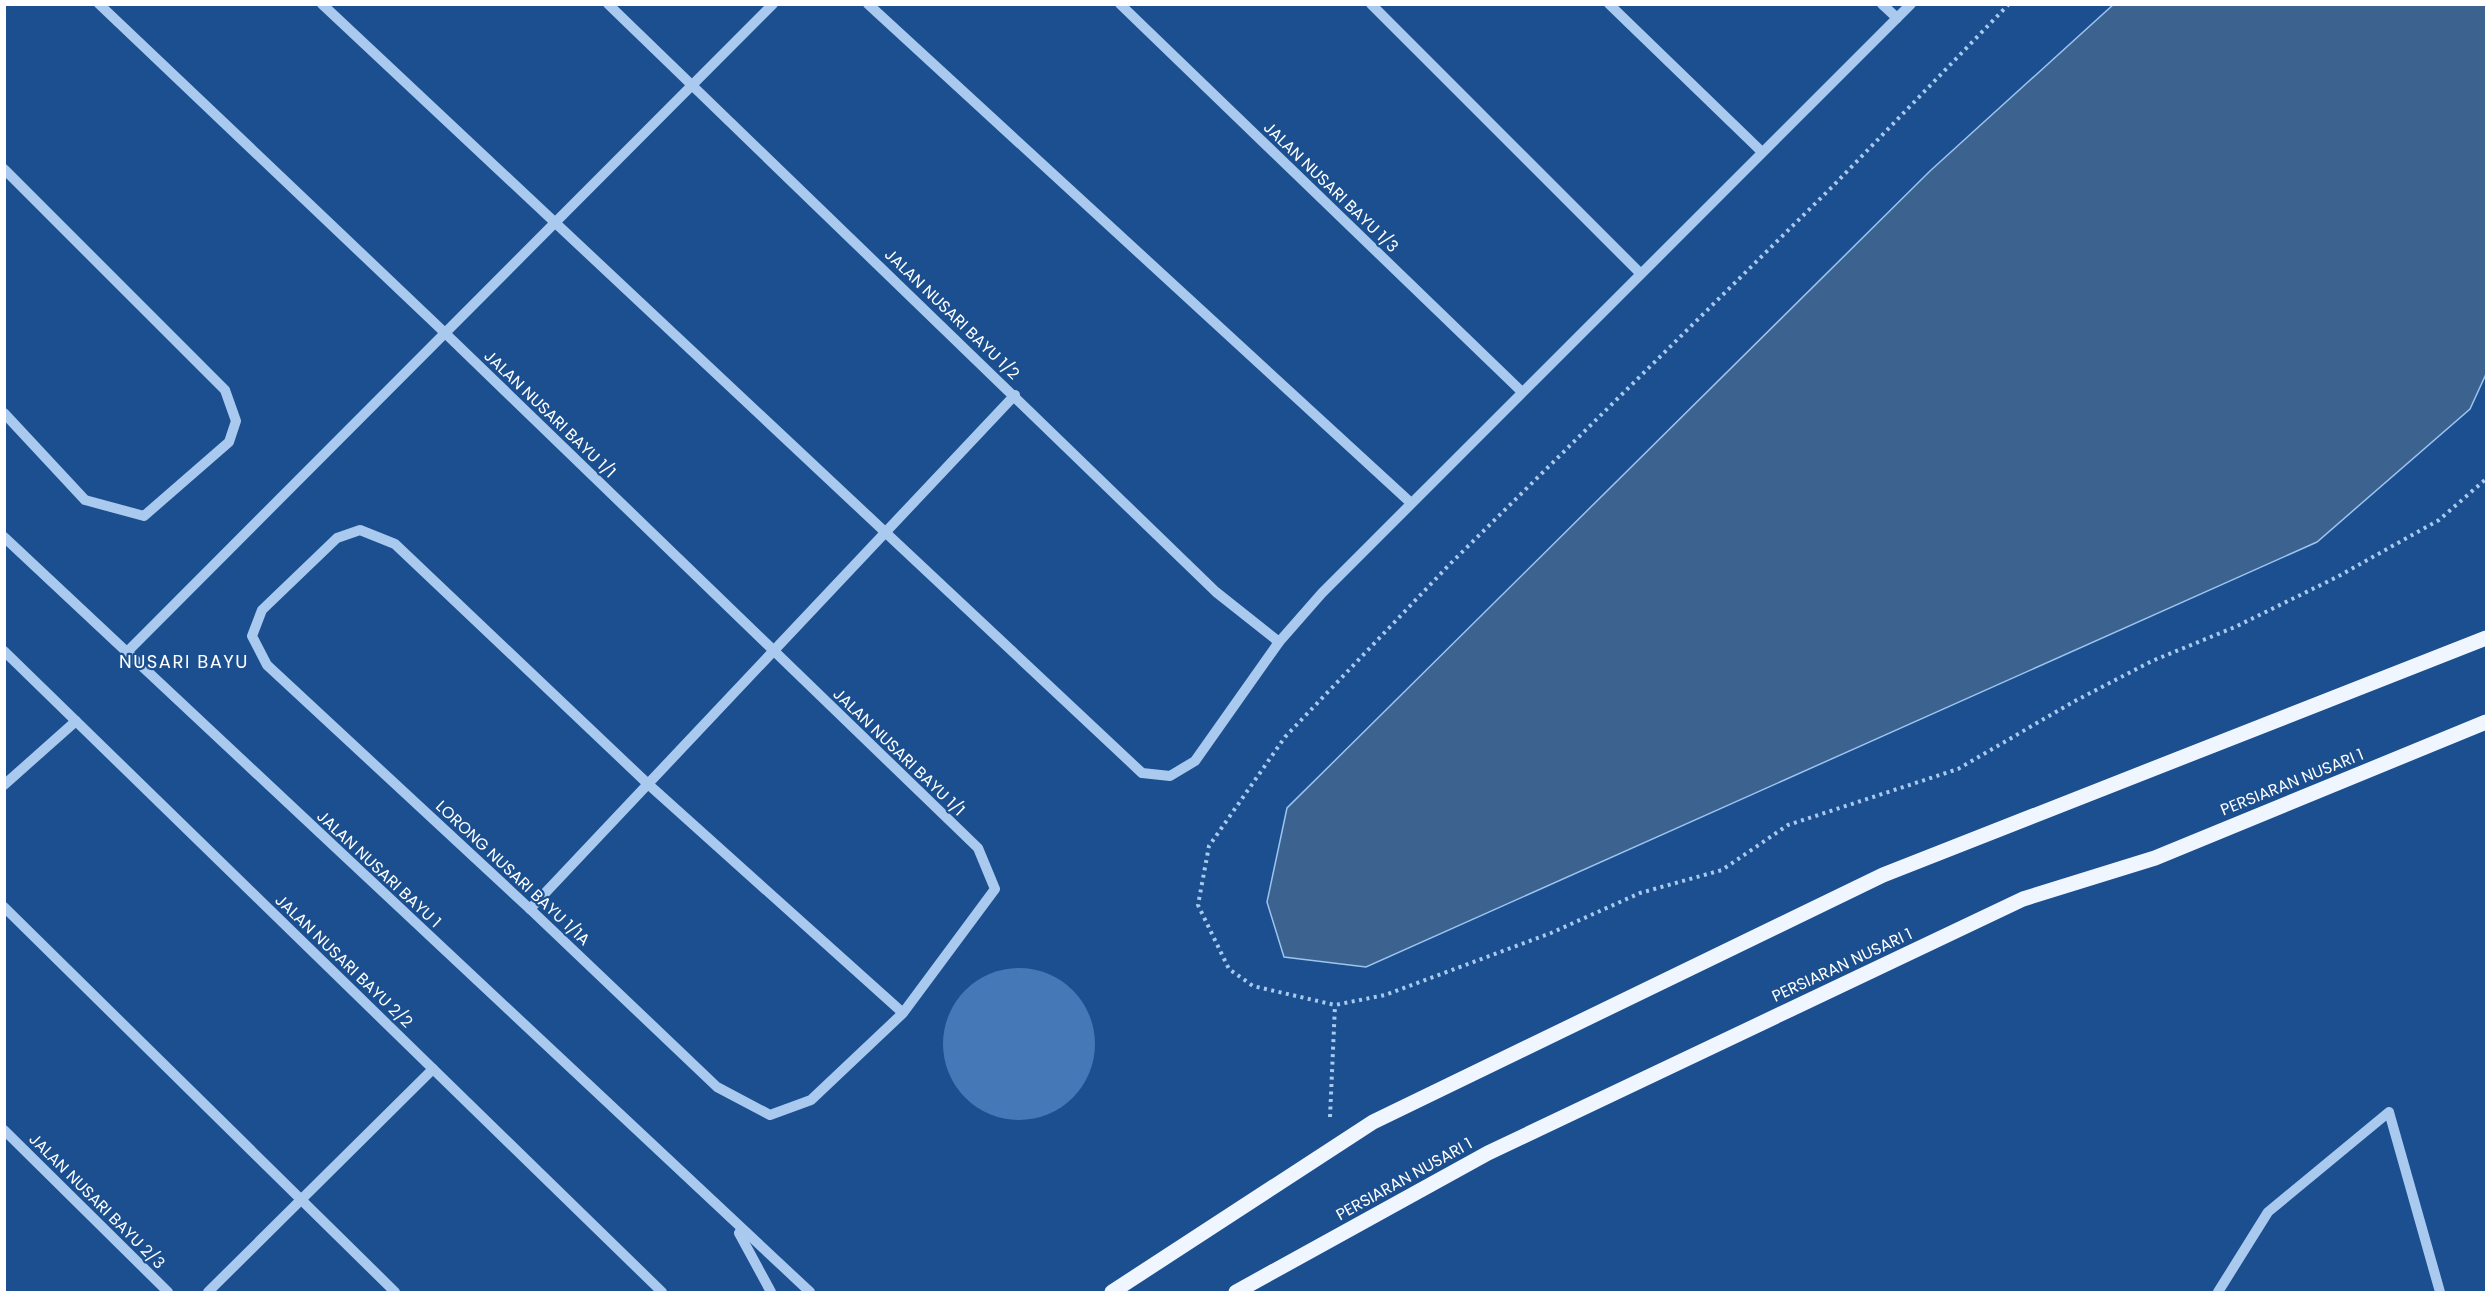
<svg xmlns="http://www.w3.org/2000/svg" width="2491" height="1297" font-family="Poppins,sans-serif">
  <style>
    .water { fill: #3c6290; stroke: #9cc4f0; stroke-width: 1.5 }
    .building { fill: #4478b7 }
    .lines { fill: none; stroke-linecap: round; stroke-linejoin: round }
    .path { stroke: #a9c9ee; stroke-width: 4; stroke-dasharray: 3 4.5; stroke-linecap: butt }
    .minor { stroke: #a9c9ee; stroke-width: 10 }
    .major { stroke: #f0f6ff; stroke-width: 15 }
    .labels { text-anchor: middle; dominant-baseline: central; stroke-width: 4.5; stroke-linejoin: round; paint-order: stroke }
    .street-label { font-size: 16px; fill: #fff; stroke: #1b4f8f }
    .neighbourhood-label { font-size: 18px; letter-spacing: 1.5px; fill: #fff; stroke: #1b4f8f }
  </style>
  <rect width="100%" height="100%" fill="#1b4f8f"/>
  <!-- water -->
  <path class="water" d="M2114 4 2486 5V374L2470 409 2317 542 1366 967 1284 957 1267 902 1287 808 1930 171Z"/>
  <!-- building -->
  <circle class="building" cx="1019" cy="1044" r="76"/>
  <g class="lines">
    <!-- path -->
    <g class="path">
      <path d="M2009 4 1832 187 1449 565 1285 737 1209 846 1198 905 1229 969 1253 986 1335 1005 1385 995 1551 933 1640 893 1722 870 1788 825 1958 769 2073 702 2152 661 2235 627 2337 577 2439 520 2486 479"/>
      <path d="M1330 1117 1335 1005"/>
    </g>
    <!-- minor -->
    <g class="minor">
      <path d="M99 4 444 332 978 848 995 889 903 1013 811 1100 770 1115 717 1087 530 909 267 665 252 636 262 610 337 538 360 530 395 544 648 784 903 1013"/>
      <path d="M322 4 1142 773 1170 776 1195 761 1279 642 1322 593 1911 4"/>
      <path d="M608 4 1216 592 1279 642"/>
      <path d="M868 4 1411 503"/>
      <path d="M1120 4 1521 391"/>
      <path d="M1371 4 1640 273"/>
      <path d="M1609 4 1762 152"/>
      <path d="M1882 4 1897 18"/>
      <path d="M4 169 225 390 236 421 229 442 144 516 85 500 4 413"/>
      <path d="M4 537 810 1292"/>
      <path d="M4 651 662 1292"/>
      <path d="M127 652 773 4"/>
      <path d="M4 785 76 721"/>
      <path d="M4 907 395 1292"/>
      <path d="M530 909 1015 395"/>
      <path d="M4 1130 168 1292"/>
      <path d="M739 1233 771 1292"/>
      <path d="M208 1292 433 1069"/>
      <path d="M2218 1292 2268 1212 2389 1112 2440 1292"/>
    </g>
    <!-- major -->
    <g class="major">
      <path d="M1112 1292 1373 1122 1883 875 2486 638"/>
      <path d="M1236 1292 1488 1153 2023 899 2155 858 2486 722"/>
    </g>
  </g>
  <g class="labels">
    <!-- street labels -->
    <g class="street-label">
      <text transform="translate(1331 187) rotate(44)">JALAN NUSARI BAYU 1/3</text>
      <text transform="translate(952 314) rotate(44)">JALAN NUSARI BAYU 1/2</text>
      <text transform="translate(550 414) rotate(44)">JALAN NUSARI BAYU 1/1</text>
      <text transform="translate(899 752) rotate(44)">JALAN NUSARI BAYU 1/1</text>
      <text transform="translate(2292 782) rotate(-22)">PERSIARAN NUSARI 1</text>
      <text transform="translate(379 869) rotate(43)">JALAN NUSARI BAYU 1</text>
      <text transform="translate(513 873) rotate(43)">LORONG NUSARI BAYU 1/1A</text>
      <text transform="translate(344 961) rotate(44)">JALAN NUSARI BAYU 2/2</text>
      <text transform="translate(1842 965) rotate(-25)">PERSIARAN NUSARI 1</text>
      <text transform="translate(1404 1179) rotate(-29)">PERSIARAN NUSARI 1</text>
      <text transform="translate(97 1201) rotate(45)">JALAN NUSARI BAYU 2/3</text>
    </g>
    <!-- neighbourhood labels -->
    <g class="neighbourhood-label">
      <text x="184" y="661">NUSARI BAYU</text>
    </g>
  </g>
  <!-- border -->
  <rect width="2491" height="1297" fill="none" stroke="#ffffff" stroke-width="12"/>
</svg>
